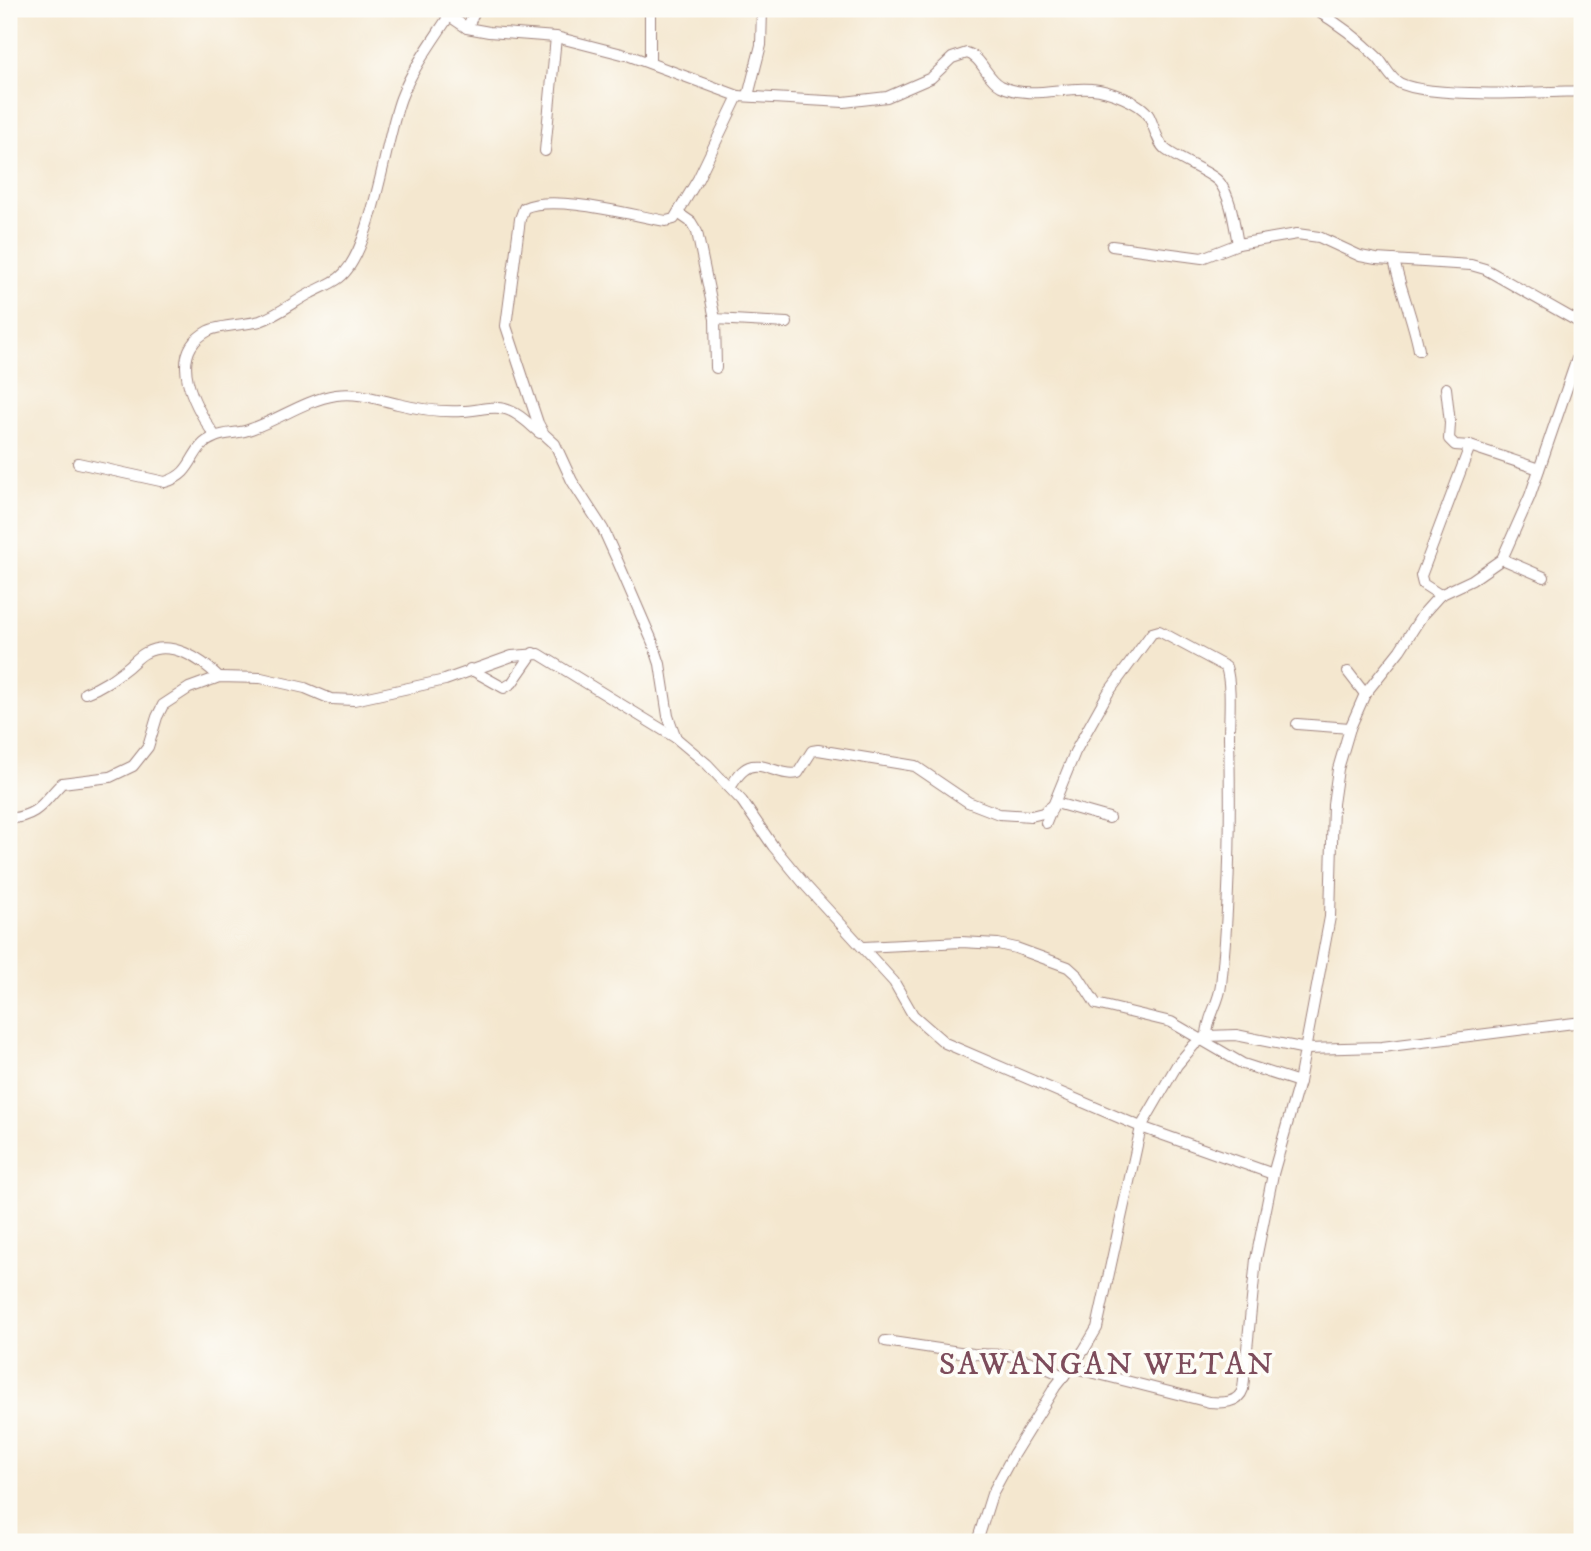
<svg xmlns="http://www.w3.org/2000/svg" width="1591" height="1551" font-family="'IM FELL DW Pica',serif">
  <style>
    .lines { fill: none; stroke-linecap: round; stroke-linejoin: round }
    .minor-casing { stroke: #9f837d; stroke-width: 12 }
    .minor { stroke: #fff; stroke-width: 10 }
    .labels { text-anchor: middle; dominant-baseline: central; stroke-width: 7; stroke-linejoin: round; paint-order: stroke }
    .quarter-label { font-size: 32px; letter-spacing: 2px; fill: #7d4c5b; stroke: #fdfcf7 }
  </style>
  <rect width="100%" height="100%" fill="#fdfcf7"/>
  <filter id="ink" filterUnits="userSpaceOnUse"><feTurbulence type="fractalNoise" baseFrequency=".0143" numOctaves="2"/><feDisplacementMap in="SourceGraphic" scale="14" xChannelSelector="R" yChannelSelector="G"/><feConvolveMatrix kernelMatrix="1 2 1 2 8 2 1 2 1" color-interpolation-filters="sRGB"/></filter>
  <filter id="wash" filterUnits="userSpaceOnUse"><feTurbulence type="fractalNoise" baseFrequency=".00686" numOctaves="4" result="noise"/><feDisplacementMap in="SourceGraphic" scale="28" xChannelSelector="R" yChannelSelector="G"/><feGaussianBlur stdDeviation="1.57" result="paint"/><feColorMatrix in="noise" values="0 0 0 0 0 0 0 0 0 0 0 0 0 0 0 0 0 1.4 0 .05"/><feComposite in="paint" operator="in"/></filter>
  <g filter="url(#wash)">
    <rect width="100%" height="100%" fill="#f4e7cf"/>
  </g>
  <g filter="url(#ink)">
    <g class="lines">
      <defs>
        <g id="minor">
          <path d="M439 9 467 28 489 32 556 37 630 56 738 96 698 179 674 219 666 221C631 215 554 194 524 208L520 219 506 326 538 423 544 434 555 444 572 481 603 529 618 562 653 643 660 664 668 716 676 738"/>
          <path d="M1314 9C1336 22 1360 40 1378 58 1384 65 1388 74 1395 80 1418 100 1547 92 1582 91"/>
          <path d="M467 28 476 9"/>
          <path d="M650 63V9"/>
          <path d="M738 96 844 102 887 97 931 78 952 58 967 53C982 57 986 78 1001 86 1030 100 1062 86 1092 89 1107 90 1141 102 1149 116 1154 126 1157 142 1165 149 1178 160 1213 173 1220 183 1232 200 1234 224 1238 244"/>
          <path d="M748 96 761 45 762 9"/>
          <path d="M545 151 556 37"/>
          <path d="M678 213 691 222 697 232 715 319 787 323"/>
          <path d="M1112 246 1202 258 1238 244 1297 234 1319 237 1360 256 1376 259 1471 265 1485 269 1582 324"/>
          <path d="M1394 260C1401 291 1413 319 1419 350"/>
          <path d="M715 319 716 368"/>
          <path d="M1446 388 1450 423 1449 439 1455 445 1470 446 1539 469"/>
          <path d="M215 436C195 407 165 354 208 331 219 325 246 325 260 321 278 315 295 301 311 293 320 288 331 284 339 278 372 253 385 140 401 98 412 69 432 42 449 16"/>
          <path d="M78 463 165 482C197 473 188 447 215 437 226 432 240 434 251 429 280 419 305 400 336 395 359 392 376 399 398 404 418 409 442 412 462 411 476 411 492 405 505 409 518 412 530 425 540 433"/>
          <path d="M1502 559 1544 577"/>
          <path d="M1440 595 1423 584 1421 576 1470 446"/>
          <path d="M470 669 504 688 512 683 533 653"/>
          <path d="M1348 672 1365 694"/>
          <path d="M85 693C102 687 114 678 128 667 133 663 139 656 145 653 171 639 201 659 219 677"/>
          <path d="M1297 724 1350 728"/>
          <path d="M730 788C734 782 738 774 744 770 758 757 781 778 798 773L812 751 818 750 915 766 968 802 999 814 1031 816 1043 813 1056 803 1109 818"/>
          <path d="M9 819C40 815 42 803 62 783L110 777 133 766 148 747 157 717 163 705 189 688 219 677 261 678 305 688 331 699 354 700 445 680 512 656 539 654 676 738 707 764 742 801 773 846 806 886 894 982 913 1015 945 1043 1141 1127 1273 1174 1299 1082 1330 917 1333 804 1338 769 1350 728 1365 694 1400 650 1423 614 1440 595 1472 580 1502 559 1530 496 1582 344"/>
          <path d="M1046 823 1075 752 1108 693 1152 633 1159 631 1226 667C1232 686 1229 716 1229 737 1231 819 1230 903 1221 985 1219 1004 1207 1017 1207 1036"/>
          <path d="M864 947 961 942 998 944 1016 948 1068 967 1078 976 1096 1004 1171 1022 1243 1064 1299 1082"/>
          <path d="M885 1341 973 1354 1009 1355 1037 1364 1064 1376"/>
          <path d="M1071 1367 1209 1402C1222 1403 1238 1404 1243 1389L1256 1259 1273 1174"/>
          <path d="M977 1542 992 1494 1013 1455 1055 1387 1084 1350 1097 1328 1141 1127 1177 1065 1194 1045 1207 1036 1236 1035 1306 1049 1382 1047 1582 1022"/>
        </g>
      </defs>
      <!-- minor casing -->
      <use href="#minor" class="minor-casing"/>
      <!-- minor -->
      <use href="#minor" class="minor"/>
    </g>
  </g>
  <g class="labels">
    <!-- quarter labels -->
    <g class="quarter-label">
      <text x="1107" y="1365">SAWANGAN WETAN</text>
    </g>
  </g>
  <!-- margin -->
  <rect width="1591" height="1551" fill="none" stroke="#fdfcf7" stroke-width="35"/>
</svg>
